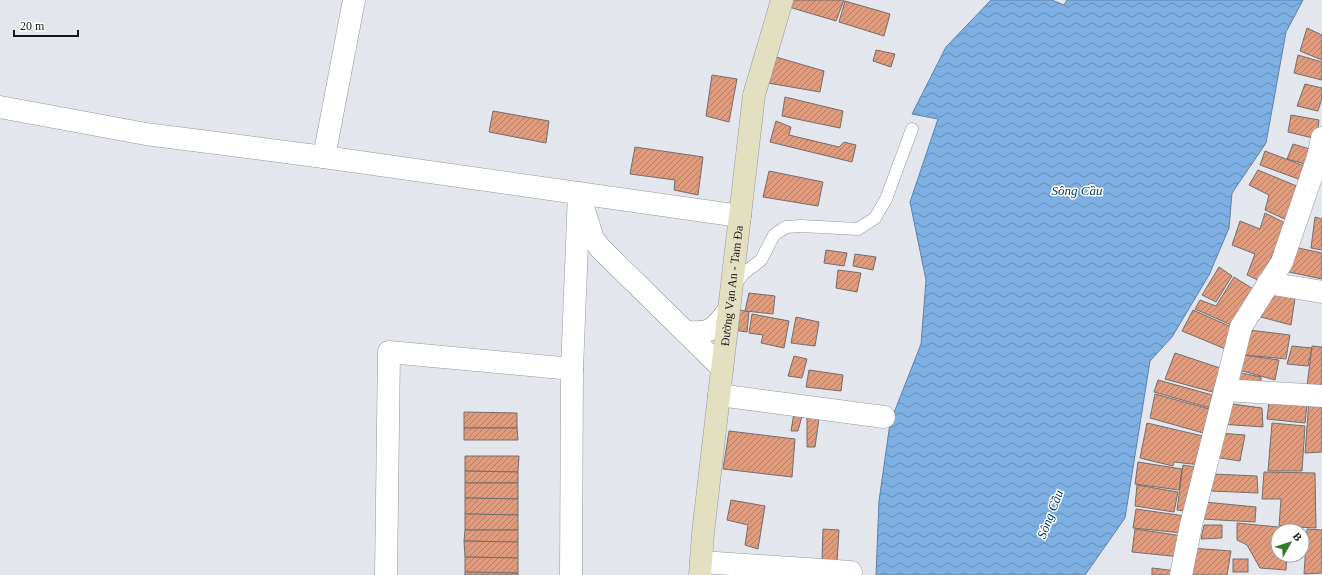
<svg xmlns="http://www.w3.org/2000/svg" width="1322" height="575" font-family="'Times New Roman',serif">
  <style>
    .water { fill: url(#water-waves); stroke: #5f81a6 }
    .building { fill: url(#building-hatch); stroke: #746e6c }
    .lines { fill: none; stroke-linecap: round; stroke-linejoin: round }
    .service-casing { stroke: #95979d; stroke-width: 13 }
    .minor-casing { stroke: #95979d; stroke-width: 23 }
    .secondary-casing { stroke: #95979d; stroke-width: 23 }
    .service { stroke: #fff; stroke-width: 12 }
    .minor { stroke: #fff; stroke-width: 22 }
    .secondary { stroke: #e2e0c0; stroke-width: 22 }
    .labels { text-anchor: middle; dominant-baseline: central; stroke-width: 3; stroke-linejoin: round; paint-order: stroke }
    .street-label { font-size: 12px; fill: #161719; stroke: #fff }
    .water-label { font-size: 13px; font-style: italic; fill: #023b69; stroke: #fff }
  </style>
  <defs>
    <pattern id="water-waves" width="16" height="10" patternUnits="userSpaceOnUse"><rect width="16" height="10" fill="#7eafe2"/><path d="M0 5q4-4 8 0t8 0" fill="none" stroke="#668db6"/></pattern>
    <pattern id="building-hatch" width="6" height="6" patternUnits="userSpaceOnUse"><rect width="6" height="6" fill="#de9b7e"/><path d="M-1 1l2-2M0 6l6-6M5 7l2-2" fill="none" stroke="#b37d66"/></pattern>
  </defs>
  <rect width="100%" height="100%" fill="#e3e6ec"/>
  <!-- water -->
  <path class="water" d="M991 0H1052L1064 5 1067 0H1303L1286 32 1266 143 1232 193 1229 228 1209 275 1172 337 1150 361 1125 518 1085 575H876L879 501 890 423 921 344 926 280 910 202 938 119 912 114 946 47Z"/>
  <!-- building -->
  <g class="building">
    <path d="M791 0H844L836 21 789 7Z"/>
    <path d="M845 1 890 14 884 36 839 22Z"/>
    <path d="M1307 28 1322 35V60L1300 51Z"/>
    <path d="M876 50 895 54 891 67 873 61Z"/>
    <path d="M1298 55 1322 62V80L1294 73Z"/>
    <path d="M776 57 824 71 820 92 768 83Z"/>
    <path d="M712 75 737 79 729 122 706 116Z"/>
    <path d="M1305 84 1322 88V98L1318 111 1297 106Z"/>
    <path d="M785 97 843 111 840 128 782 116Z"/>
    <path d="M493 111 549 121 546 143 489 132Z"/>
    <path d="M1291 115 1319 120 1317 139 1288 132Z"/>
    <path d="M776 121 791 127 789 135 839 147 844 142 856 145 852 162 770 142Z"/>
    <path d="M1293 144 1313 150 1309 165 1287 159Z"/>
    <path d="M635 147 703 157 698 195 674 190 675 180 630 174Z"/>
    <path d="M1265 151 1307 167 1301 180 1260 165Z"/>
    <path d="M1258 170 1299 187 1289 221 1265 210 1269 195 1249 185Z"/>
    <path d="M769 171 823 182 818 206 763 197Z"/>
    <path d="M1265 213 1287 224 1260 281 1247 275 1255 254 1232 245 1240 221 1260 229Z"/>
    <path d="M1315 217 1322 219V250L1311 248Z"/>
    <path d="M1289 246 1322 253V279L1284 271Z"/>
    <path d="M826 250 847 253 844 266 824 263Z"/>
    <path d="M855 254 876 257 873 270 853 266Z"/>
    <path d="M1219 267 1232 276 1216 302 1202 295Z"/>
    <path d="M838 270 861 273 857 292 836 288Z"/>
    <path d="M1234 277 1258 292 1238 328 1195 309 1200 300 1216 306Z"/>
    <path d="M749 293 775 296 773 314 745 311Z"/>
    <path d="M1267 293 1295 298 1291 325 1257 316Z"/>
    <path d="M736 309 749 312 747 332 733 330Z"/>
    <path d="M1193 310 1236 329 1228 350 1182 331Z"/>
    <path d="M752 314 789 321 784 348 761 343 763 335 749 333Z"/>
    <path d="M796 317 819 322 815 346 791 343Z"/>
    <path d="M1249 330 1290 335 1286 359 1245 355Z"/>
    <path d="M1292 346 1312 348 1308 366 1287 364Z"/>
    <path d="M1312 346 1322 347V395L1306 394Z"/>
    <path d="M1175 353 1223 369 1216 393 1165 379Z"/>
    <path d="M1243 355 1279 360 1275 380 1239 370Z"/>
    <path d="M794 356 807 359 802 378 788 376Z"/>
    <path d="M809 370 843 375 841 391 806 387Z"/>
    <path d="M1236 372 1261 377V389L1233 388Z"/>
    <path d="M1158 380 1216 396 1214 409 1154 392Z"/>
    <path d="M1155 394 1213 410 1207 434 1150 418Z"/>
    <path d="M1270 394 1307 405 1305 423 1267 419Z"/>
    <path d="M1309 400H1322V452L1305 453Z"/>
    <path d="M1225 403 1262 408 1263 427 1220 424Z"/>
    <path d="M795 407 820 411 815 447H807V418L802 416 798 431H791Z"/>
    <path d="M464 412 517 413V428H464Z"/>
    <path d="M1147 423 1207 437 1201 465 1174 462 1173 466 1140 458Z"/>
    <path d="M1272 423 1305 426 1302 471H1268Z"/>
    <path d="M464 428H517L518 440H464Z"/>
    <path d="M729 431 795 439 792 477 723 469Z"/>
    <path d="M1219 433 1245 435 1240 461 1214 457Z"/>
    <path d="M465 456H519L518 472 465 471Z"/>
    <path d="M1138 462 1182 469 1179 490 1135 484Z"/>
    <path d="M1183 465 1201 468 1193 512 1177 510Z"/>
    <path d="M465 471 518 472V483H465Z"/>
    <path d="M1264 472 1315 473 1316 528 1279 526 1281 499H1262Z"/>
    <path d="M1213 474 1257 476 1258 493 1211 491Z"/>
    <path d="M465 483H518V499L465 498Z"/>
    <path d="M1137 485 1178 492 1174 512 1135 506Z"/>
    <path d="M465 498 518 499V515L465 514Z"/>
    <path d="M731 500 765 506 758 549 745 545 748 525 727 520Z"/>
    <path d="M1204 502 1256 507 1255 522 1202 519Z"/>
    <path d="M1136 509 1185 516 1182 533 1133 528Z"/>
    <path d="M465 514 518 515V530H465Z"/>
    <path d="M1237 523 1288 528V531H1278V555H1287L1286 570 1260 568 1247 545 1237 540Z"/>
    <path d="M1204 525H1222V538L1201 539Z"/>
    <path d="M823 529 839 530 837 562 822 561Z"/>
    <path d="M1135 529 1183 536 1181 557 1132 552Z"/>
    <path d="M1307 529 1322 530V573L1304 574Z"/>
    <path d="M465 530H518V542L464 541Z"/>
    <path d="M464 541 518 542V558L465 557Z"/>
    <path d="M1191 548 1231 551 1227 575H1188Z"/>
    <path d="M465 557 518 558V573L465 572Z"/>
    <rect x="1233" y="559" width="15" height="13"/>
    <path d="M1152 568 1177 571 1176 575H1152Z"/>
    <path d="M465 572 518 573V575H465Z"/>
  </g>
  <g class="lines">
    <defs>
      <path id="service" d="M735 285 743 274 761 260 774 235 786 227 801 226 858 229 875 218 886 199 912 129"/>
      <g id="minor">
        <path d="M354 0 324 157 740 216"/>
        <path d="M0 107 146 134 324 157"/>
        <path d="M1318 157 1322 138"/>
        <path d="M583 207 593 239 601 249 722 368"/>
        <path d="M1268 283 1322 292"/>
        <path d="M686 332C711 333 713 331 728 311"/>
        <path d="M1225 390 1322 396"/>
        <path d="M719 395 884 417"/>
        <path d="M701 562 851 572"/>
        <path d="M386 575 389 352 572 369"/>
        <path d="M571 575 572 369 579 193"/>
        <path d="M1181 575 1191 525 1241 327 1282 262 1318 157H1322"/>
      </g>
      <g id="secondary">
        <path id="s1" d="M700 575 703 533 754 95 782 0"/>
      </g>
    </defs>
    <!-- service casing -->
    <use href="#service" class="service-casing"/>
    <!-- minor casing -->
    <use href="#minor" class="minor-casing"/>
    <!-- secondary casing -->
    <use href="#secondary" class="secondary-casing"/>
    <!-- service -->
    <use href="#service" class="service"/>
    <!-- minor -->
    <use href="#minor" class="minor"/>
    <!-- secondary -->
    <use href="#secondary" class="secondary"/>
  </g>
  <g class="labels">
    <!-- street labels -->
    <g class="street-label">
      <text stroke="none"><textPath href="#s1" startOffset="291">Đường Vạn An - Tam Đa</textPath></text>
    </g>
    <!-- water labels -->
    <g class="water-label">
      <text x="1077" y="190">Sông Cầu</text>
      <text transform="translate(1050 514) rotate(-69)">Sông Cầu</text>
    </g>
  </g>
  <!-- north arrow -->
  <g transform="translate(1290 543) rotate(51)"><circle r="19" fill="#ffffff" stroke="#a2a2a3"/>
  <path d="M0-3L7 15L0 10L-7 15Z" fill="#307d26"/>
  <text y="-6" font-size="11" font-weight="bold" text-anchor="middle" fill="#161719">B</text>
  </g>
  <!-- scale -->
  <path d="M14 30v6h64v-6" fill="none" stroke="#161719" stroke-width="2"/>
  <text x="20" y="30" font-size="12" fill="#161719" stroke="#ffffff" stroke-width="3" paint-order="stroke">20 m</text>
</svg>
